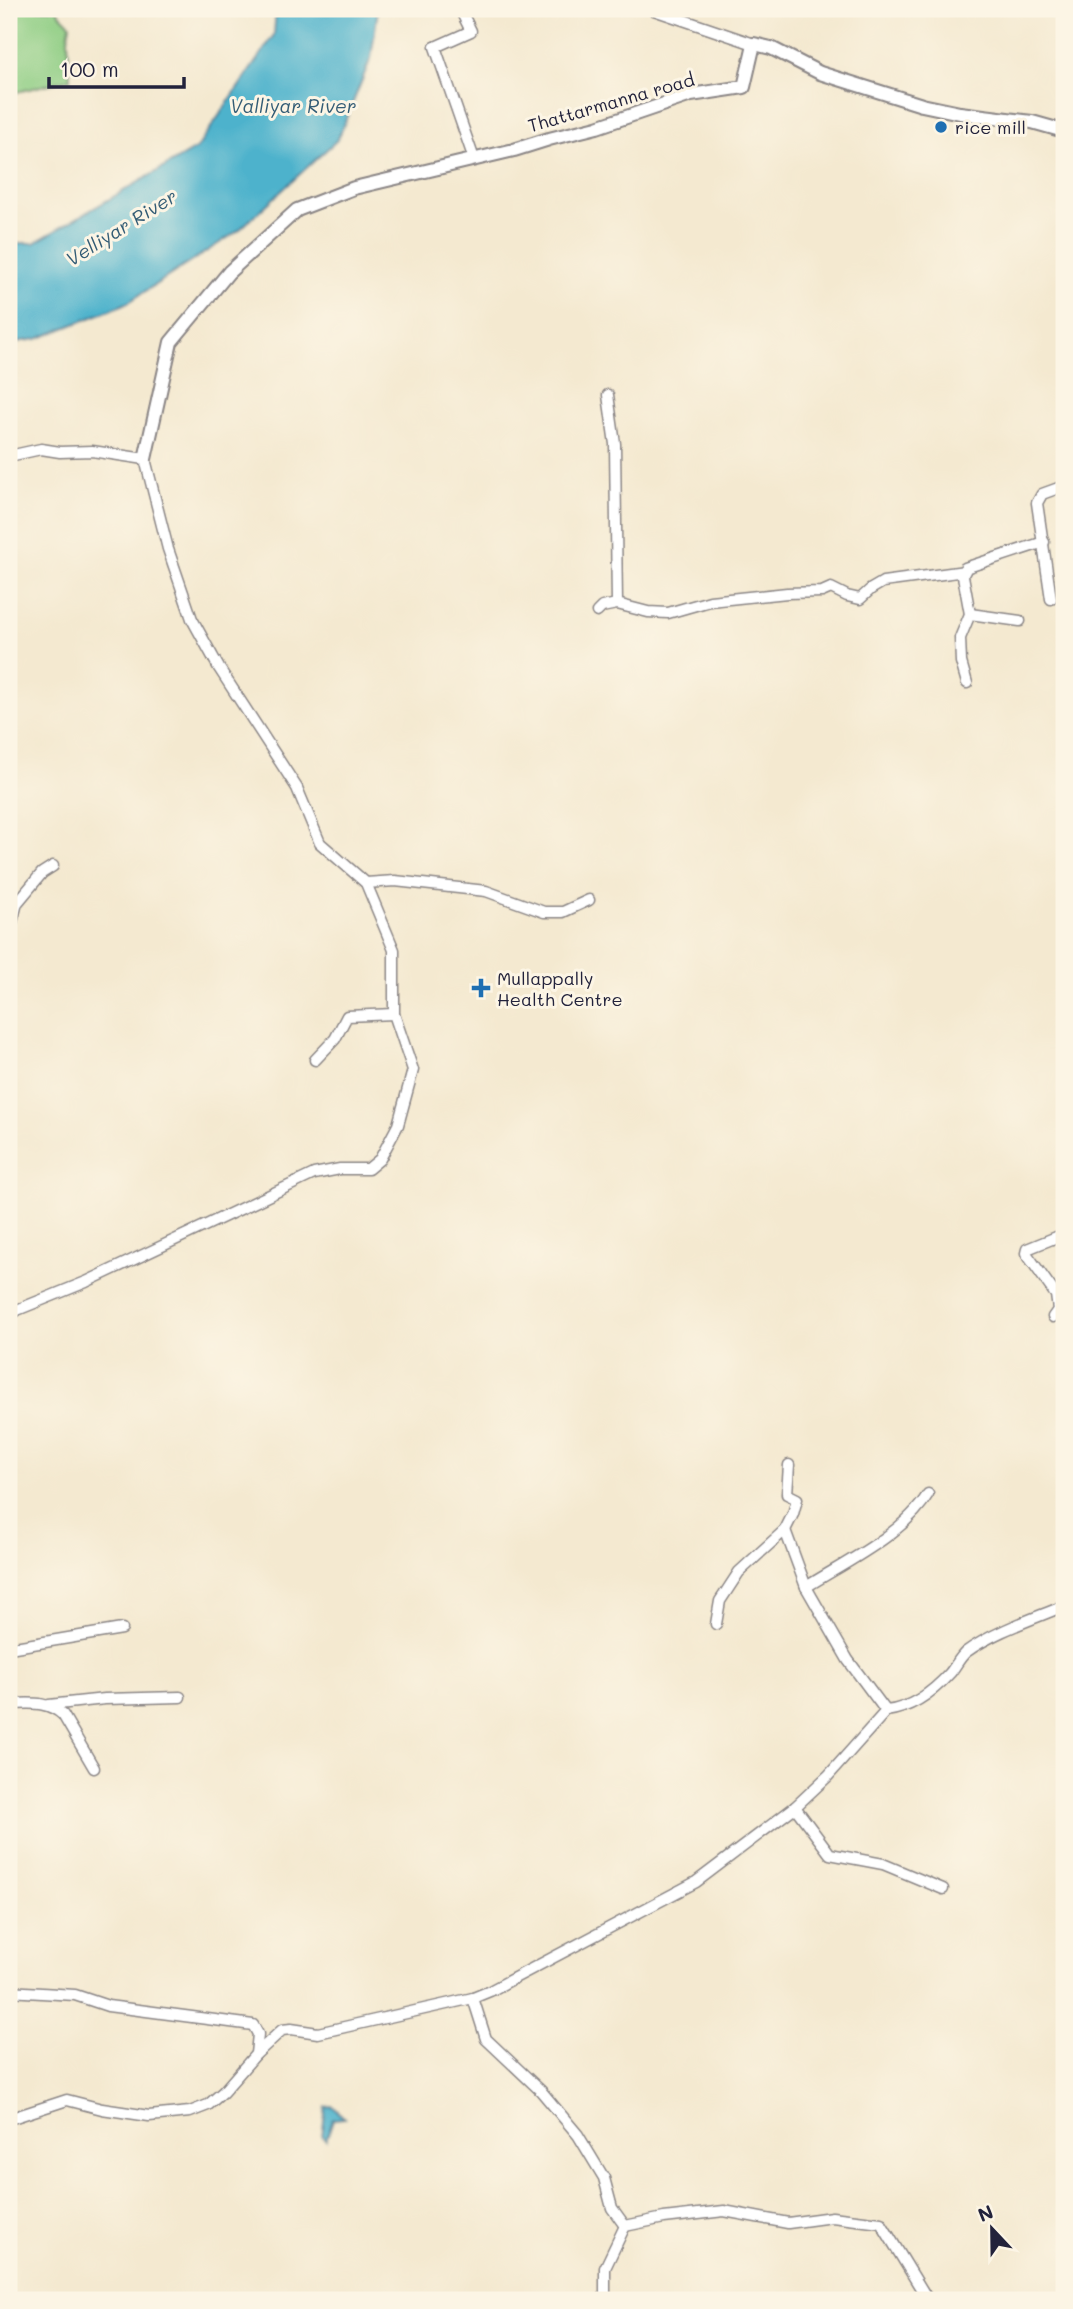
<svg xmlns="http://www.w3.org/2000/svg" width="1073" height="2309" font-family="Mali,sans-serif">
  <style>
    .green { fill: #8ecd83; stroke: #58785f; stroke-width: 2 }
    .water { fill: #4db2cc; stroke: #386a84; stroke-width: 2 }
    .lines { fill: none; stroke-linecap: round; stroke-linejoin: round }
    .minor-casing { stroke: #8b8686; stroke-width: 13 }
    .tertiary-casing { stroke: #8b8686; stroke-width: 16 }
    .minor { stroke: #fff; stroke-width: 10 }
    .tertiary { stroke: #fff; stroke-width: 12 }
    .poi-dot { fill: #1f6fb2; stroke: #fcf5e5; stroke-width: 2.5 }
    .labels { text-anchor: middle; dominant-baseline: central; stroke-width: 6; stroke-linejoin: round; paint-order: stroke }
    .street-label { font-size: 18px; fill: #22223b; stroke: #fcf5e5 }
    .poi-label { font-size: 18px; fill: #22223b; stroke: #fcf5e5; text-anchor: start }
    .water-label { font-size: 19px; font-style: italic; fill: #335c75; stroke: #fcf5e5 }
  </style>
  <rect width="100%" height="100%" fill="#fcf5e5"/>
  <filter id="ink" filterUnits="userSpaceOnUse"><feTurbulence type="fractalNoise" baseFrequency=".0143" numOctaves="2"/><feDisplacementMap in="SourceGraphic" scale="14" xChannelSelector="R" yChannelSelector="G"/><feConvolveMatrix kernelMatrix="1 2 1 2 8 2 1 2 1" color-interpolation-filters="sRGB"/></filter>
  <filter id="wash" filterUnits="userSpaceOnUse"><feTurbulence type="fractalNoise" baseFrequency=".00686" numOctaves="4" result="noise"/><feDisplacementMap in="SourceGraphic" scale="28" xChannelSelector="R" yChannelSelector="G"/><feGaussianBlur stdDeviation="1.57" result="paint"/><feColorMatrix in="noise" values="0 0 0 0 0 0 0 0 0 0 0 0 0 0 0 0 0 1.4 0 .05"/><feComposite in="paint" operator="in"/></filter>
  <g filter="url(#wash)">
    <rect width="100%" height="100%" fill="#f4e9d0"/>
    <!-- green -->
    <path class="green" d="M9 9H59L58 12 70 24 68 39 70 79 9 94Z"/>
    <!-- water -->
    <g class="water">
      <path d="M276 9H378L371 58 338 139 238 231 127 303 37 339 9 343V243H34L197 148 274 35Z"/>
      <path d="M333 2106 344 2118 333 2119 326 2140 322 2136 326 2107Z"/>
    </g>
  </g>
  <g filter="url(#ink)">
    <g class="lines">
      <defs>
        <g id="minor">
          <path d="M460 9 471 31 435 47 474 159"/>
          <path d="M651 9 754 44"/>
          <path d="M608 395 615 444 617 604"/>
          <path d="M9 456 41 449 60 452 92 451 145 459 168 549 192 619 219 668 297 788 320 843 366 883 394 950V1014L413 1070 398 1125 380 1159 368 1169H340L314 1174 86 1282 17 1310 9 1317"/>
          <path d="M1051 599 1037 503 1042 494 1064 486"/>
          <path d="M597 612 602 607 617 604 648 612 668 613 710 601 787 593 822 592 831 588 847 596 860 599 871 589 883 582 965 571"/>
          <path d="M970 614 1020 621"/>
          <path d="M967 683 961 662 960 638 970 614 963 576 965 568 1044 542"/>
          <path d="M366 883 395 881 486 891 544 912H563L589 900"/>
          <path d="M9 934 17 903 42 873 53 866"/>
          <path d="M315 1060 335 1039 347 1016 394 1014"/>
          <path d="M1053 1317 1058 1310 1056 1295 1026 1253 1027 1249 1064 1234"/>
          <path d="M785 1530 806 1587 848 1660 886 1711"/>
          <path d="M806 1587C846 1562 904 1534 928 1494"/>
          <path d="M716 1624 720 1601 739 1572 785 1530 793 1514 797 1499 787 1494 789 1465"/>
          <path d="M9 1648 122 1629"/>
          <path d="M9 1704C29 1704 47 1700 63 1715L94 1768"/>
          <path d="M49 1705 105 1699 180 1697"/>
          <path d="M795 1807 830 1854 883 1864 943 1889"/>
          <path d="M9 1991 75 1995 108 2006 253 2025 258 2034 256 2054"/>
          <path d="M473 1998 486 2039 541 2091 578 2135 604 2178 612 2208 625 2226 664 2218 724 2211 788 2223 832 2217 881 2223 928 2300"/>
          <path d="M9 2119 67 2100 102 2109 149 2116 190 2112 208 2105 223 2092 256 2054 282 2030 291 2029 318 2033 473 1998 490 1991 696 1882 795 1807 828 1776 886 1711C912 1708 932 1693 950 1673 955 1667 960 1657 966 1652 993 1632 1033 1619 1064 1606"/>
          <path d="M605 2300V2268L625 2226"/>
        </g>
        <path id="tertiary" d="M145 459 171 342 229 272 297 210 354 188 514 150 549 139 597 127 691 95 744 87 754 44 771 48 820 73 922 105 960 113 1032 122 1064 131"/>
      </defs>
      <!-- minor casing -->
      <use href="#minor" class="minor-casing"/>
      <!-- tertiary casing -->
      <use href="#tertiary" class="tertiary-casing"/>
      <!-- minor -->
      <use href="#minor" class="minor"/>
      <!-- tertiary -->
      <use href="#tertiary" class="tertiary"/>
    </g>
  </g>
  <!-- markers -->
  <g class="poi-dot">
    <circle cx="941" cy="127" r="7"/>
    <path d="M477.5 977.5h7v7h7v7h-7v7h-7v-7h-7v-7h7z"/>
  </g>
  <g class="labels">
    <!-- street labels -->
    <g class="street-label">
      <text transform="translate(611 102) rotate(-16)">Thattarmanna road</text>
    </g>
    <!-- poi labels -->
    <g class="poi-label">
      <text x="955" y="127">rice mill</text>
      <text x="497" y="978">Mullappally<tspan x="497" dy="21">Health Centre</tspan></text>
    </g>
    <!-- water labels -->
    <g class="water-label">
      <text x="293" y="105">Valliyar River</text>
      <text transform="translate(121 227) rotate(-32)">Velliyar River</text>
    </g>
  </g>
  <!-- margin -->
  <rect width="1073" height="2309" fill="none" stroke="#fcf5e5" stroke-width="35"/>
  <!-- north arrow -->
  <g transform="translate(992 2229) rotate(338)" stroke="#fcf5e5" stroke-width="5" paint-order="stroke">
  <path d="M0-5L12 26L0 18L-12 26Z" fill="#22223b"/>
  <text y="-10" font-size="19" font-weight="bold" text-anchor="middle" fill="#22223b">N</text>
  </g>
  <!-- scale -->
  <path d="M49 77v10h135v-10" fill="none" stroke="#22223b" stroke-width="3.5"/>
  <text x="60" y="77" font-size="21" fill="#22223b" stroke="#fcf5e5" stroke-width="5" paint-order="stroke">100 m</text>
</svg>
